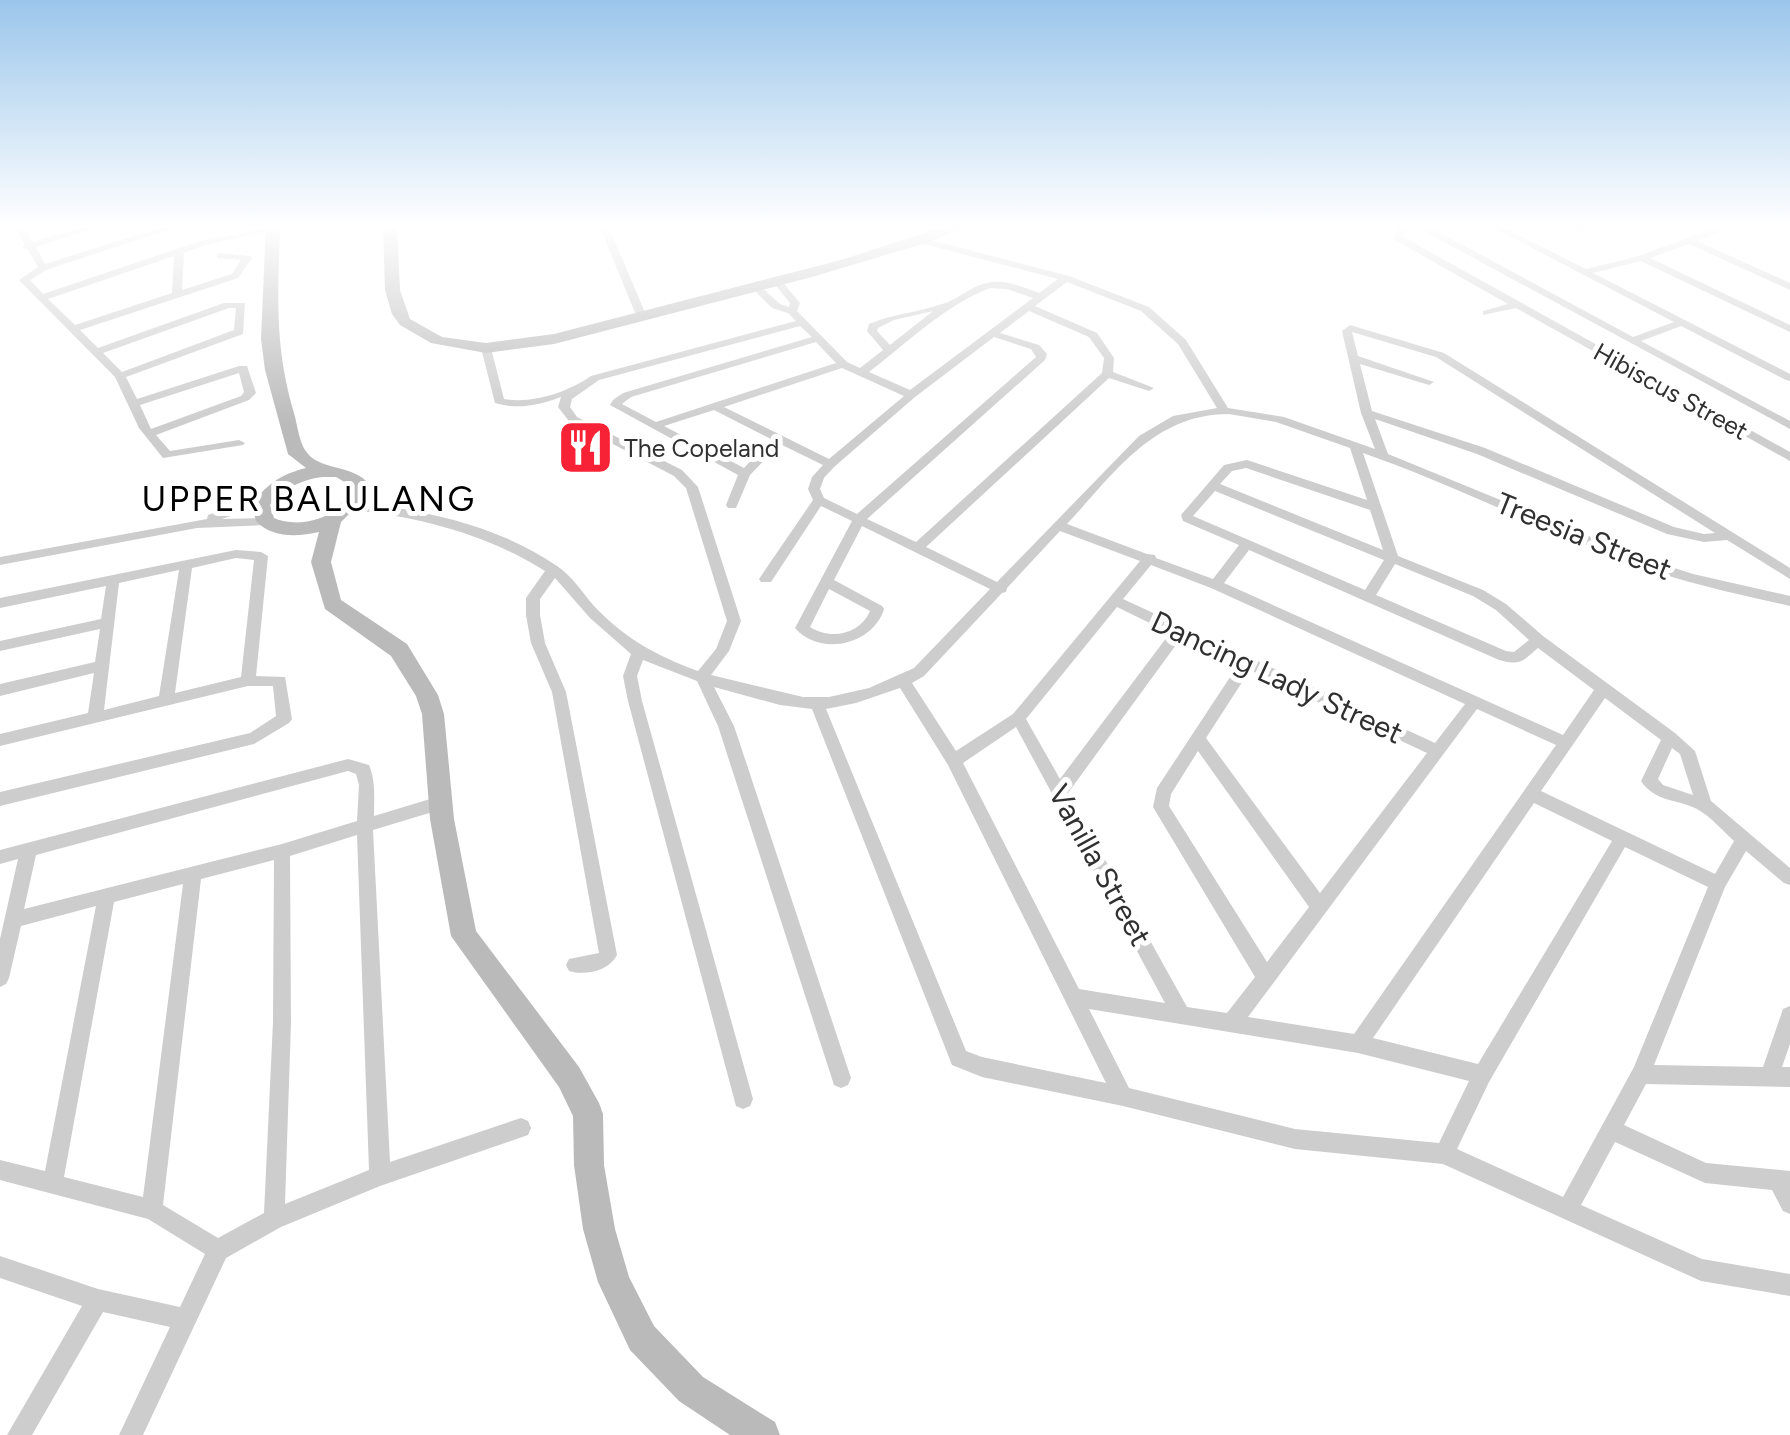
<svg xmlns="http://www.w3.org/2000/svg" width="1790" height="1435" font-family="Figtree,sans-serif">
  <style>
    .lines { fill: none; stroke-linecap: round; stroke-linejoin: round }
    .street { fill: #cdcdcd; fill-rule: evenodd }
    .secondary { fill: #bababa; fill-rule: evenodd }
    .labels { text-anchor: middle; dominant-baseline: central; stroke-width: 10; stroke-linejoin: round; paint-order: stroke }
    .far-street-label { font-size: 25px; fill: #303030; stroke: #fff }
    .far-poi-label { font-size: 25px; fill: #303030; stroke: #fff; text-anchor: start }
    .street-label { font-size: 30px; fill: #303030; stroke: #fff }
    .quarter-label { font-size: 35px; letter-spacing: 2.5px; fill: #000; stroke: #fff }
  </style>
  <rect width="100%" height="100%" fill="#fff"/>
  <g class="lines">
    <!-- street -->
    <g class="street">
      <path d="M14 225H23L33 242 89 225H103L36 247 45 264 168 225H182L46 270 30 280 43 294 200 241 276 226V230L205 245 184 253 182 290 232 274 241 260 217 258V254L220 253 250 256 252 258 238 278 80 330 98 348 224 303H245L243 334 126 377 137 399 239 366H247L256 393 249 400 156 435 170 451 239 440 245 443 243 445 163 458 139 428 115 377 19 280 38 267 28 250 22 247 25 245ZM174 256 172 293 75 325 48 299ZM229 308H236L234 330 122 372 103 353ZM239 373 244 392 241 396 151 429 140 405Z"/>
      <path d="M599 225H608L646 315 645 317 636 315Z"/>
      <path d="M1291 225H1323C1316 230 1298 230 1291 225Z"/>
      <path d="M1405 225H1426L1633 337 1674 322 1488 225H1499L1586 269 1639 256 1722 225H1735L1697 241 1790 283V290L1689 244 1650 258 1790 325V332L1641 261 1593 273 1790 374V381L1786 380 1681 326 1641 341 1790 421V429L1416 227 1403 233V237L1790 452V461L1516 308 1483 315V311L1508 304 1395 240 1396 230Z"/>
      <path d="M1566 225H1599L1579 232Z"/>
      <path d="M923 238 1069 276 1149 307 1186 340 1228 408 1284 417 1375 449 1361 413 1342 331 1350 325 1444 353 1790 568V579L1727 540 1704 542 1667 534 1477 454 1375 419 1388 454 1640 557 1693 574 1790 596V606C1737 594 1684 583 1634 564 1542 530 1455 485 1363 453L1398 556 1483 590 1506 604 1543 636 1675 733 1695 751 1711 801 1790 868V885L1784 883 1746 851 1725 887 1654 1065 1763 1067 1783 1009 1790 1006V1044L1782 1067H1790V1087L1646 1084 1624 1125 1706 1163 1790 1171V1214L1783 1211 1772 1190 1705 1183 1615 1142 1581 1205 1702 1259 1790 1274V1296L1701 1281 1443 1164 1295 1149 1123 1106 982 1077 952 1065 812 709 780 705 714 687 734 726 851 1078 848 1085 841 1088 834 1085 718 726 697 681 643 660 637 676 642 701 753 1099 750 1106 743 1109 736 1106 628 701 623 676 631 654 590 618 555 578 540 599V615L545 643 566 692 617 955C609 971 585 976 569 971L566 965 569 959 599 953 552 692 531 643 526 615V598L545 571C486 534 420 517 351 510L345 506 351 502C421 509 498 525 557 566 572 576 582 592 594 606 624 638 657 656 698 671L716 649 727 621 686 488 674 476 569 421 558 407 561 397C539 405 519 410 495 403L481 348 486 345 491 348 504 399C533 404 568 392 591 376L796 321 788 313 772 308 751 287 759 285 780 304 789 307 790 303 773 282 778 279 781 280 800 303 797 311 847 362 860 368 883 350 867 331 869 324C895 313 923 312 948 302 963 295 975 284 992 282 1008 280 1025 288 1039 293L1058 279 920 243V239ZM1067 282 1141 311 1178 344 1217 408 1173 416 1139 436 997 582 926 547 1109 378 1149 391 1154 388 1113 372 1114 358 1097 333 1035 306ZM990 288 1007 289 1033 298 910 390 869 372C908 342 944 306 990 288ZM933 311 890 345 877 331 878 328 894 320ZM1029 311 1089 337 1104 358 1102 373 916 542 867 519 1045 360 1047 354 1039 345 1000 333ZM800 326 812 337 623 393 613 400 610 405 738 475 726 505 728 508H736L750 475 780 444 823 465 812 477 808 489 813 500 759 579 761 582H771L821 506 852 521 795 628C820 657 873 645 884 609L882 606 834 580 862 526 990 589 914 668 869 688 829 697H803L711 675 729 651 741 621 698 487 682 470 577 417 570 407 572 399 599 380ZM1352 332 1436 357 1715 533 1704 534 1674 527 1485 448 1372 411 1360 364 1429 385 1434 382 1358 356ZM994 337 1031 349 1036 357 857 514 824 498 820 489 824 478 834 467 915 397ZM816 342 836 363 656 422 622 404 631 397ZM842 368 904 396 829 459 724 407ZM714 410 771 439 744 468 664 426ZM1229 414 1276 422 1350 448 1367 500 1247 460 1224 465 1181 515 1183 521 1239 545 1213 579 1156 558 1155 555 1147 554 1067 524C1114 474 1153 414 1229 414ZM1246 468 1370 510 1383 550 1220 484 1232 471ZM1215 491 1384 560 1365 590 1193 516ZM1060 531 1140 561 1013 714 956 751 912 683 924 676 1002 593 1006 592 1007 588ZM1249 550 1499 660C1520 666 1523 661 1538 648L1594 690 1563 735 1224 583ZM1395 564 1473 596 1496 610 1529 640 1514 652 1506 651 1376 595ZM1151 565 1211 588 1465 704 1435 743 1123 599ZM829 589 870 611C860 635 830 640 810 627ZM1117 607 1170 633 1060 779 1026 719ZM1181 638 1238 665 1157 788 1153 807 1255 977 1227 1013 1187 1007 1068 793ZM1250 670 1427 753 1320 893 1206 738ZM900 688 948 765 1106 1083 982 1057 966 1051 826 709 856 703ZM1605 698 1661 740 1641 781C1655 802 1677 799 1697 809 1710 816 1723 831 1734 841L1715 874 1541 791ZM1477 709 1556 745 1354 1034 1248 1017ZM1016 727 1165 1003 1079 989 963 763ZM1672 748 1680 754 1693 795 1663 785 1658 779ZM1198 751 1309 907 1267 962 1169 806 1171 794ZM1534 803 1612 841 1478 1064 1373 1038ZM1625 847 1708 887 1634 1067 1563 1197 1457 1149 1489 1082ZM1089 1009 1358 1053 1469 1081 1439 1143 1295 1129 1129 1088Z"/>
      <path d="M264 495 270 499 268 502 222 519 269 518V524L265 525 197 528 0 565V557L207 519 208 515Z"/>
      <path d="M236 550 261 552 268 556 256 676 285 677 292 719 289 723 254 744 0 806V792L250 733 276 716 273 686H248L0 746V734L88 713 94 673 0 696V684L95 662 100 629 0 651V641L101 619 106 586 0 608V598ZM236 558 254 560 241 677 175 693 192 568ZM179 570 159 696 104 710 119 583Z"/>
      <path d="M348 759 369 765C376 782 374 798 374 816L440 796 446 798 448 803 446 808 373 830 390 1162 521 1118 528 1121 531 1128 528 1135 380 1186 281 1227 226 1258 143 1435H119L170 1327 103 1312 32 1435H7L82 1306 0 1278V1256L98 1289 180 1307 205 1254 148 1219 0 1180V1160L45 1171 96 906 21 926 9 978 6 984 0 987V939L18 859 0 864V850ZM348 771 356 774 359 785 357 821 282 844 24 909 36 855ZM357 835 369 1170 285 1204 291 1022 290 856ZM274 860 273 1022 264 1213 218 1238 163 1205 201 879ZM183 884 143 1197 64 1177 114 902Z"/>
    </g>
    <!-- secondary -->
    <g class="secondary">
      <path d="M266 225H280C278 295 274 345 294 413 297 423 299 441 305 450 318 471 349 464 366 481V497L341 522 331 562 341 600 407 644 438 695 444 714 454 819 476 931 579 1067 599 1103 603 1114 604 1165 615 1229 629 1277 654 1326 703 1377 775 1422 780 1435H730L679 1401 630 1350 598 1282 583 1229 574 1165 573 1116 559 1087 451 936 430 819 422 714 416 696 391 656 325 609 311 562 319 532C297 537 272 538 256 521L252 505C266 484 282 474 306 468L288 454 265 370 261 339ZM322 477H336L348 484C348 517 300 530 274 518L270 505C284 488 301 480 322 477Z"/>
      <path d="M383 225H397L400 290 410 319 442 337 486 343 554 334 841 260 949 225H969L929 242 812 277 554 344 486 353 431 343 400 325 392 314 385 290Z"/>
    </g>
  </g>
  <!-- sky -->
  <linearGradient id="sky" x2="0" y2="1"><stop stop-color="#9bc6eb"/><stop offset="0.53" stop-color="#fff"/><stop offset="1" stop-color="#fff" stop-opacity="0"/></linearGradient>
  <rect width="1790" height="426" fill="url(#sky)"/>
  <!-- icons -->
  <defs>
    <symbol id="restaurant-square" viewBox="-11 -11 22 22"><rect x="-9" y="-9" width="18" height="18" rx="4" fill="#f72235" stroke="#fff"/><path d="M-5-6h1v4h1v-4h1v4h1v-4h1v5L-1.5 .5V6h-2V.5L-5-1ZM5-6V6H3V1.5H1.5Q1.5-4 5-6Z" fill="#fff"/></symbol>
  </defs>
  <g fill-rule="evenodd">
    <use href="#restaurant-square" x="554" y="416" width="63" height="63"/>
  </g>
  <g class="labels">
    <!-- far-street labels -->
    <g class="far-street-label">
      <text transform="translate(1671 391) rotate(29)">Hibiscus Street</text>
    </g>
    <!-- far-poi labels -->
    <g class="far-poi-label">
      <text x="624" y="448">The Copeland</text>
    </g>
    <!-- street labels -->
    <g class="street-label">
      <text transform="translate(1584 536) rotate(22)">Treesia Street</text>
      <text transform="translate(1277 677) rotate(25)">Dancing Lady Street</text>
      <text transform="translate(1100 865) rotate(61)">Vanilla Street</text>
    </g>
    <!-- quarter labels -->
    <g class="quarter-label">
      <text x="309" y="499">UPPER BALULANG</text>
    </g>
  </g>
</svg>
